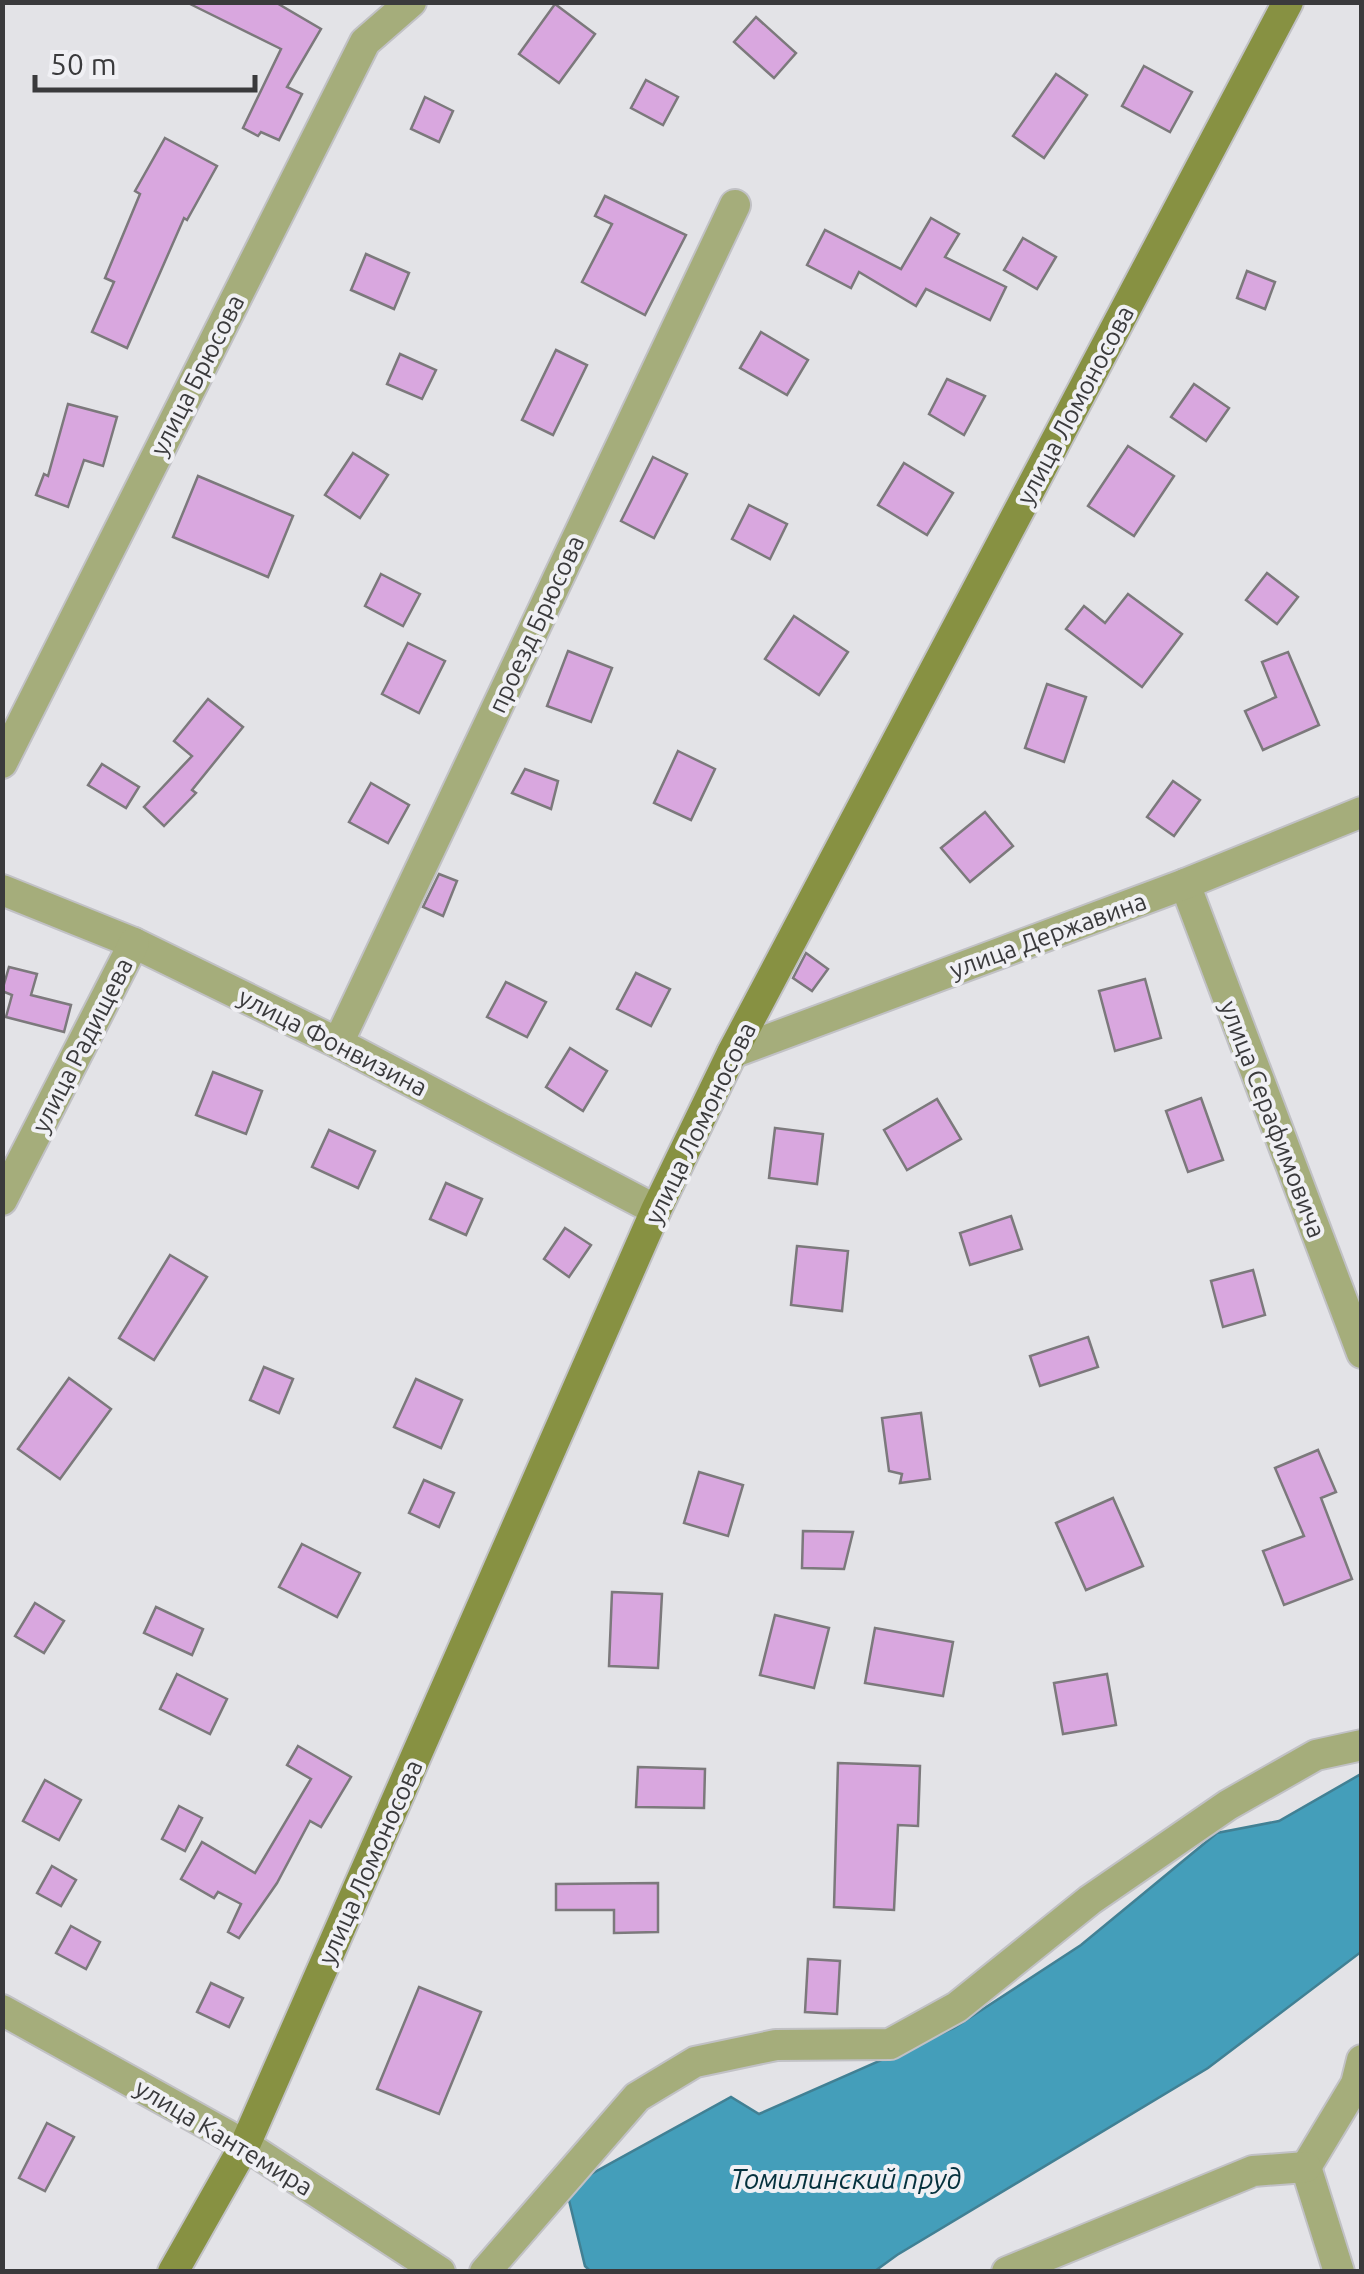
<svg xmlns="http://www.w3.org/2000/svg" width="1364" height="2274" font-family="Ubuntu,sans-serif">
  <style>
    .water { fill: #449eba; stroke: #418094; stroke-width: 2.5 }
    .building { fill: #d9a7df; stroke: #7c797c; stroke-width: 2.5 }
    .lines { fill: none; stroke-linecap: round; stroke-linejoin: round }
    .street-casing { stroke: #c1c1c5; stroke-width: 34 }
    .secondary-casing { stroke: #c1c1c5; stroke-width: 34 }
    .street { stroke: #a5ad7b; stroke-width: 30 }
    .secondary { stroke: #879142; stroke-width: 30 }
    .labels { text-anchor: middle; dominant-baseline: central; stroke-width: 8; stroke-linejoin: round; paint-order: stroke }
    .street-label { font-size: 25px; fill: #3a3a3c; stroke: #f0f0f4 }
    .water-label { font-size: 28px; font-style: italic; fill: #05313d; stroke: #f0f0f4 }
  </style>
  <rect width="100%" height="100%" fill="#e3e3e7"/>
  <!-- water -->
  <path class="water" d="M1361 1774V1952L1208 2068 897 2255 875 2271H590L585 2266 566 2188 731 2097 759 2114 954 2028 1081 1945 1217 1833 1279 1821Z"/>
  <!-- building -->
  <g class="building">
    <path d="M186 2H275L321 29 287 87 302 94 279 140 261 132 258 136 243 128 281 49Z"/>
    <path d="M555 4 595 34 559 83 519 54Z"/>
    <path d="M756 17 796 53 774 78 734 42Z"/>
    <path d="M1144 66 1192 92 1170 132 1122 106Z"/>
    <path d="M1056 74 1087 95 1044 158 1013 136Z"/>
    <path d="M646 80 678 97 663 125 631 108Z"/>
    <path d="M425 97 453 111 439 142 411 129Z"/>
    <path d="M165 138 217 166 187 220 184 218 127 348 92 332 114 282 105 278 140 194 135 191Z"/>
    <path d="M605 196 686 235 645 315 582 282 612 224 595 216Z"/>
    <path d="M931 218 959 234 945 257 1006 287 990 320 926 289 916 306 859 272 851 288 807 265 825 230 901 269Z"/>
    <path d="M1023 238 1056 257 1037 289 1004 270Z"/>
    <path d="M366 254 409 273 394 309 351 290Z"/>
    <path d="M1247 271 1275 282 1265 309 1237 298Z"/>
    <path d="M761 332 808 360 787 395 740 368Z"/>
    <path d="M556 350 587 365 553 435 522 420Z"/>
    <path d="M400 354 436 370 422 399 387 384Z"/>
    <path d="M947 379 985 396 964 435 929 414Z"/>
    <path d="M1194 384 1229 408 1206 441 1171 417Z"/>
    <path d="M68 404 117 417 103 466 84 460 68 507 36 495 44 474 48 476Z"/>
    <path d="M1128 446 1174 476 1134 536 1088 506Z"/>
    <path d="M353 453 388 475 360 518 325 495Z"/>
    <path d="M653 457 687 474 654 538 621 521Z"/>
    <path d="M904 463 953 493 927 535 878 505Z"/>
    <path d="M198 476 293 516 268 577 173 537Z"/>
    <path d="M749 505 787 524 770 559 732 539Z"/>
    <path d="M1267 573 1298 597 1277 624 1246 600Z"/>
    <path d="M381 574 420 594 403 626 365 606Z"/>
    <path d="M1128 594 1182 634 1142 687 1066 629 1084 606 1105 623Z"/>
    <path d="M794 616 848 652 819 695 765 659Z"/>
    <path d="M408 643 445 661 419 713 382 694Z"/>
    <path d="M568 651 612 668 591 722 547 706Z"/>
    <path d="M1288 652 1319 725 1263 750 1245 711 1276 697 1262 662Z"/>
    <path d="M1047 684 1086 697 1064 762 1025 748Z"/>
    <path d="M208 699 243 727 192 790 196 793 164 826 144 807 192 756 174 741Z"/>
    <path d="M678 751 715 769 691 820 654 803Z"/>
    <path d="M102 764 139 787 126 808 88 785Z"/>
    <path d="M525 769 558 781 551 809 512 793Z"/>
    <path d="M1173 781 1200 800 1174 836 1147 817Z"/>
    <path d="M371 783 409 805 388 843 349 822Z"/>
    <path d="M985 812 1013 846 970 882 941 848Z"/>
    <path d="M439 874 457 881 443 916 423 907Z"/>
    <path d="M806 953 828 969 812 991 793 978Z"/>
    <path d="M9 967 37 974 31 995 71 1005 64 1032 6 1017 12 995 2 991Z"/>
    <path d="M636 973 670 989 651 1026 617 1009Z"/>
    <path d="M1145 979 1161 1038 1115 1051 1099 991Z"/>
    <path d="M506 982 546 1002 527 1037 487 1017Z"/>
    <path d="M570 1048 607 1071 583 1111 546 1087Z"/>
    <path d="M213 1072 262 1091 246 1134 196 1115Z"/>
    <path d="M1201 1098 1223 1160 1188 1172 1166 1111Z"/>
    <path d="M937 1099 961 1139 907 1170 884 1130Z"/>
    <path d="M775 1128 823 1134 817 1184 769 1178Z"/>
    <path d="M329 1130 375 1151 358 1188 312 1167Z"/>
    <path d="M446 1183 482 1199 466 1235 430 1219Z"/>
    <path d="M1011 1216 1022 1249 970 1265 960 1233Z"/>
    <path d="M565 1228 591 1245 569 1277 544 1259Z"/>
    <path d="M797 1246 848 1251 842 1311 791 1305Z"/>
    <path d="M170 1255 207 1277 154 1360 119 1338Z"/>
    <path d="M1253 1270 1265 1315 1223 1327 1211 1281Z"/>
    <path d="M1088 1337 1098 1367 1040 1386 1030 1356Z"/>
    <path d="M264 1367 293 1379 279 1413 250 1400Z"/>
    <path d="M69 1378 111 1409 60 1479 18 1449Z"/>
    <path d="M416 1379 462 1400 441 1448 394 1427Z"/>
    <path d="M921 1413 930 1479 900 1483 902 1474 889 1471 882 1418Z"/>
    <path d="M1318 1450 1336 1492 1321 1498 1352 1579 1284 1605 1263 1551 1304 1536 1275 1468Z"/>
    <path d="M699 1472 743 1485 728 1536 684 1523Z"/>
    <path d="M424 1480 454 1493 439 1527 409 1513Z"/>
    <path d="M1113 1498 1143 1566 1086 1590 1056 1523Z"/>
    <path d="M803 1531 853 1532 844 1569 802 1568Z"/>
    <path d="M302 1544 360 1573 337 1617 279 1587Z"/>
    <path d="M612 1592 662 1594 658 1668 609 1666Z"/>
    <path d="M35 1603 64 1621 44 1653 15 1636Z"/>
    <path d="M156 1607 203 1629 192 1655 144 1633Z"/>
    <path d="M775 1615 829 1628 814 1688 760 1675Z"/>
    <path d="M875 1628 953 1642 943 1696 865 1683Z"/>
    <path d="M177 1674 227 1699 210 1734 160 1709Z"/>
    <path d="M1107 1674 1116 1725 1063 1734 1054 1683Z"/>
    <path d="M298 1746 351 1777 321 1827 310 1821 277 1883 239 1938 228 1932 241 1904 218 1892 214 1898 181 1879 202 1842 255 1873 311 1779 287 1765Z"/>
    <path d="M838 1763 920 1766 918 1826 898 1825 894 1910 834 1907Z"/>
    <path d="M638 1767 705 1769 704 1808 636 1807Z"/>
    <path d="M45 1780 81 1800 59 1840 23 1821Z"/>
    <path d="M179 1806 202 1818 185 1851 162 1839Z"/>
    <path d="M52 1866 76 1880 61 1906 37 1893Z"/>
    <path d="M658 1883V1932L614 1933V1910H556V1884Z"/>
    <path d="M71 1926 100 1942 86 1969 56 1953Z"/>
    <path d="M808 1959 840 1961 837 2014 805 2012Z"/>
    <path d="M211 1983 243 1998 229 2027 197 2012Z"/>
    <path d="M419 1987 481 2012 439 2114 377 2089Z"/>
    <path d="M47 2123 74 2137 45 2191 19 2178Z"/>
  </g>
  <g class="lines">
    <defs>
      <g id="street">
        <path d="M2 763 365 42 411 2"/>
        <path d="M1185 884 1362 1353"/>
        <path d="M2 890 134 943 338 1043 656 1210"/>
        <path d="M338 1043 735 205"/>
        <path d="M732 1053 1185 884 1362 812"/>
        <path d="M2 1200 134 943"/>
        <path d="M2 2010 245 2145 440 2272"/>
        <path d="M1306 2167 1356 2084 1362 2060"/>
        <path d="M1306 2167 1339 2272"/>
        <path d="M485 2272 637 2097 695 2062 776 2045 890 2044 957 2007 1090 1900 1228 1805 1316 1755 1362 1745"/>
        <path d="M1007 2272 1253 2171 1306 2167"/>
      </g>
      <path id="secondary" d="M173 2272 245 2145 656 1210 732 1053 1288 2"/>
    </defs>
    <!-- street casing -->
    <use href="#street" class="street-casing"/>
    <!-- secondary casing -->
    <use href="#secondary" class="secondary-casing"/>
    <!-- street -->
    <use href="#street" class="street"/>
    <!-- secondary -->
    <use href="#secondary" class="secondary"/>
  </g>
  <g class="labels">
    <!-- street labels -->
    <g class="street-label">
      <text transform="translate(197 375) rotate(-63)">улица Брюсова</text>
      <text transform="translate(1075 405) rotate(-62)">улица Ломоносова</text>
      <text transform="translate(536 624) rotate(-65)">проезд Брюсова</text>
      <text transform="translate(1048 935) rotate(-20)">улица Державина</text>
      <text transform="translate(333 1042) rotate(27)">улица Фонвизина</text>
      <text transform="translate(82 1045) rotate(-63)">улица Радищева</text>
      <text transform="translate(1273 1119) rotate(69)">улица Серафимовича</text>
      <text transform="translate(700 1123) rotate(-64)">улица Ломоносова</text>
      <text transform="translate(370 1862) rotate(-66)">улица Ломоносова</text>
      <text transform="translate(224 2137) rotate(31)">улица Кантемира</text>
    </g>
    <!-- water labels -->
    <g class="water-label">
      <text x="846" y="2178">Томилинский пруд</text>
    </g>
  </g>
  <!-- border -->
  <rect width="1364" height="2274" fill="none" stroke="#3a3a3c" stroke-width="10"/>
  <!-- scale -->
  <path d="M35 75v15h220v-15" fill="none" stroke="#3a3a3c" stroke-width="5"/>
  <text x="50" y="75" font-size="30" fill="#3a3a3c" stroke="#f0f0f4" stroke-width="8" paint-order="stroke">50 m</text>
</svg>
